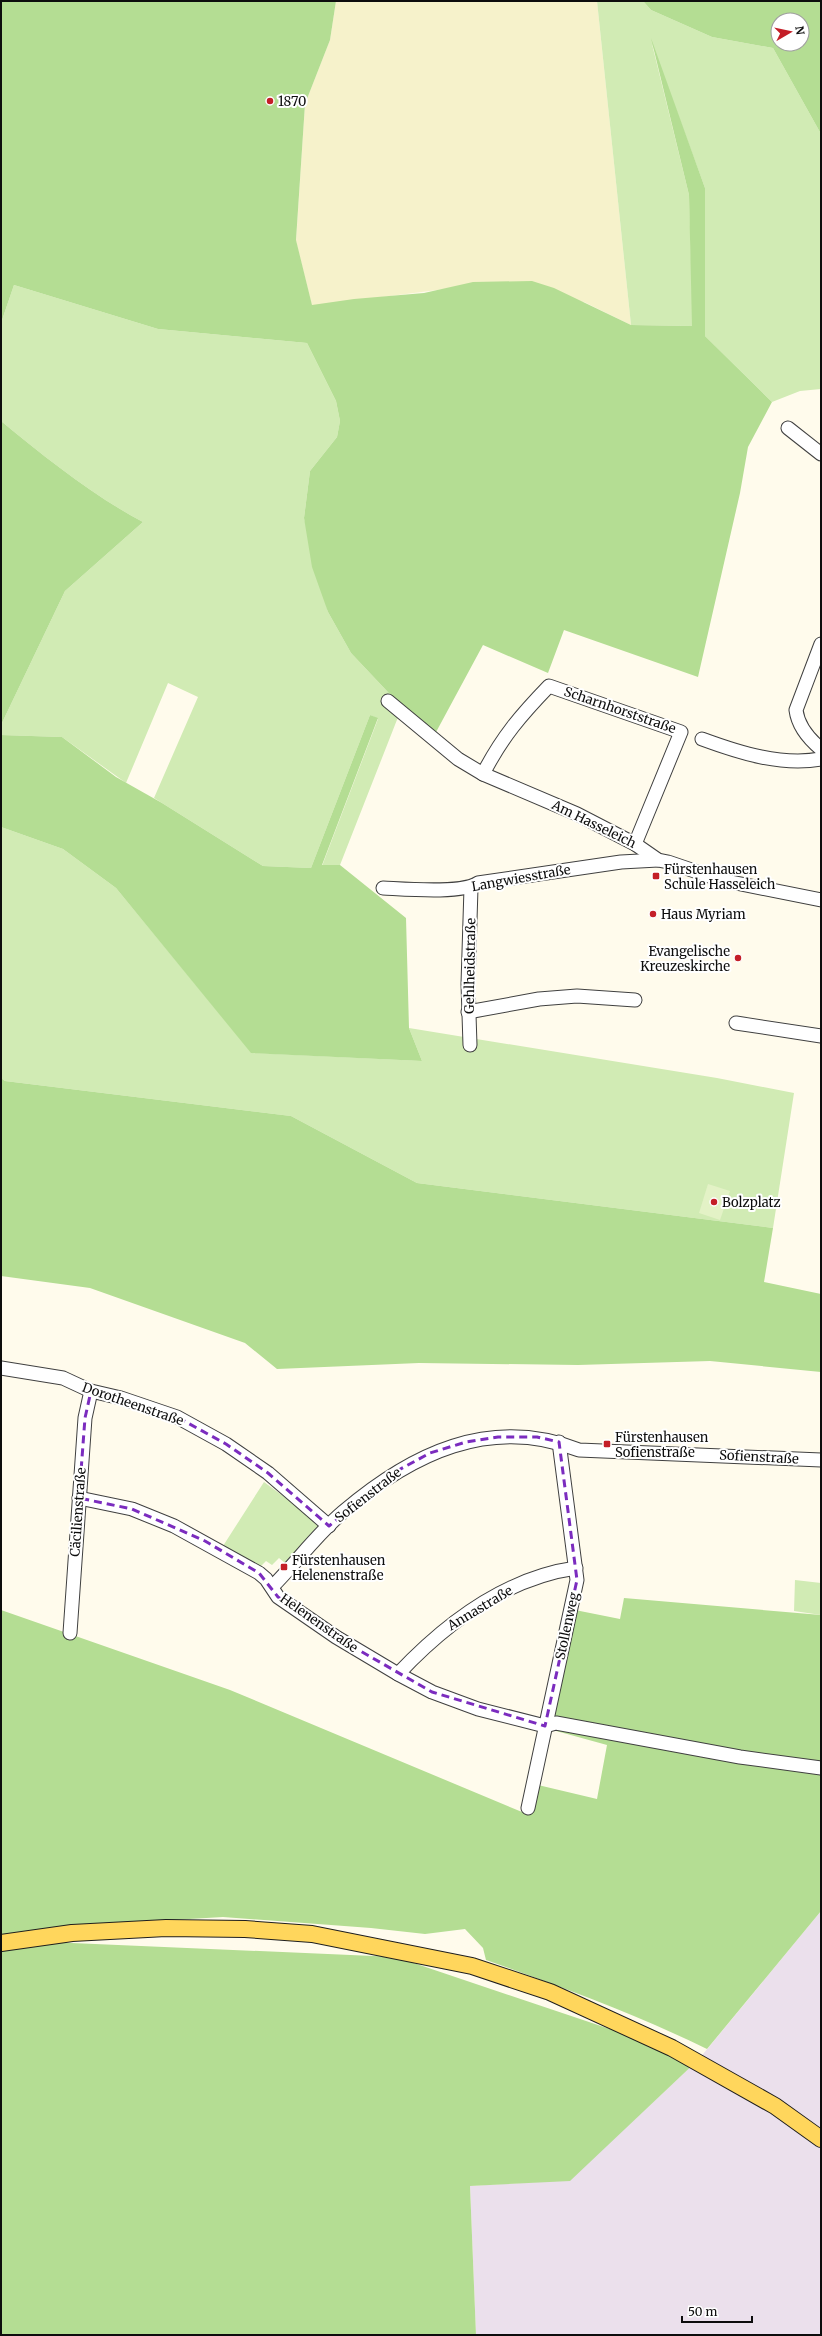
<svg xmlns="http://www.w3.org/2000/svg" width="822" height="2336" font-family="Merriweather,serif">
  <style>
    .industrial { fill: #ebe0ec }
    .farmland { fill: #f6f2cb }
    .green { fill: #d1ebb4 }
    .forest { fill: #b4dd93; fill-rule: evenodd }
    .pitch { fill: #e3f2c6 }
    .lines { fill: none; stroke-linecap: round; stroke-linejoin: round }
    .minor-casing { stroke: #404040; stroke-width: 15 }
    .major-casing { stroke: #1e1e1e; stroke-width: 18 }
    .minor { stroke: #fff; stroke-width: 13 }
    .major { stroke: #ffd65c; stroke-width: 16 }
    .marked { fill: none; stroke: #7b2cbf; stroke-width: 3; stroke-dasharray: 8 5; stroke-linejoin: round }
    .poi-dot { fill: #c41e27; stroke: #fff; stroke-width: 1.5 }
    .labels { text-anchor: middle; dominant-baseline: central; stroke-width: 4; stroke-linejoin: round; paint-order: stroke }
    .poi-label { font-size: 13px; fill: #0d0d0d; stroke: #fff; text-anchor: start }
    .street-label { font-size: 13px; fill: #0d0d0d; stroke: #fff }
  </style>
  <rect width="100%" height="100%" fill="#fffbec"/>
  <!-- industrial -->
  <path class="industrial" d="M821 1911V2335H476L470 2186 570 2180 699 2059Z"/>
  <!-- farmland -->
  <path class="farmland" d="M336 1H597L631 325 584 302 445 289 312 306 296 241 305 104 330 40Z"/>
  <!-- green -->
  <g class="green">
    <path d="M597 1H643L651 10 712 37 773 48 821 134V389L800 391 772 402 705 336V188L652 44 689 195 693 326 631 325Z"/>
    <path d="M14 285 158 329 307 343 336 401 340 421 337 437 310 471 304 518 328 612 351 653 402 707 340 865 322 866 378 719 370 715 311 868 263 866 154 798 198 697 168 683 126 783 62 737 1 735V725L65 591 143 522C92 495 46 458 1 421V323Z"/>
    <path d="M1 827 63 849 116 888 252 1053 422 1061 409 1028 717 1078 794 1093 773 1228 417 1183 291 1116 5 1081 1 1078Z"/>
    <path d="M264 1482 321 1524 285 1563 279 1558 272 1565 266 1561 260 1567 223 1546Z"/>
    <path d="M795 1580 821 1583V1615L794 1611Z"/>
  </g>
  <!-- forest -->
  <g class="forest">
    <path d="M1 1H336L330 40 305 104 296 240 312 305 354 299 424 293 473 282 532 281 554 288 631 325 692 326 689 195 651 38 705 188V336L772 402 748 447 740 493 698 677 564 630 548 673 483 645 435 734 402 707 351 653 328 612 312 567 304 518 310 471 337 437 340 421 336 401 307 343 158 329 14 285 1 323Z"/>
    <path d="M643 1H821V134L773 48 712 37 651 10ZM778 20H802V44H778Z"/>
    <path d="M1 421C46 458 92 495 143 522L65 591 1 725Z"/>
    <path d="M370 715 378 718 322 865H340L406 918 409 1028 422 1061 251 1053 116 888 63 849 1 827V735L62 737 116 777 162 803 263 866 311 868Z"/>
    <path d="M1 1078 5 1081 291 1116 417 1183 773 1228 764 1282 821 1294V1372L710 1361 578 1365 419 1363 277 1369 245 1343 90 1288 1 1276Z"/>
    <path d="M624 1598 821 1615V1911L707 2049C635 2014 562 1987 486 1960L483 1948 465 1929 425 1934 371 1928 223 1917 55 1927 1 1935V1610L230 1690 522 1812 533 1808 538 1785 597 1799 607 1745 549 1729 575 1610 620 1619Z"/>
    <path d="M49 1942 396 1957 699 2059 570 2181 470 2186 476 2335H1V1949Z"/>
  </g>
  <!-- pitch -->
  <path class="pitch" d="M708 1184 730 1191 720 1220 699 1213Z"/>
  <g class="lines">
    <defs>
      <g id="minor">
        <path d="M788 428 821 454"/>
        <path d="M821 644 796 710C798 726 809 739 821 749"/>
        <path d="M388 701 458 759 483 774 577 814 635 844 658 860 668 862 721 880 821 900"/>
        <path d="M702 739C740 753 781 766 821 759"/>
        <path d="M483 774C502 737 521 715 549 686L681 732 635 844"/>
        <path d="M383 888C405 889 462 894 478 883L621 862 658 860"/>
        <path d="M468 1012 539 999 577 996 635 1000"/>
        <path d="M736 1023 821 1036"/>
        <path d="M470 1045 468 984 471 888"/>
        <path d="M1 1368 63 1378 91 1391 121 1398 177 1417 226 1444 268 1473 329 1526"/>
        <path d="M79 1498 132 1509 174 1526 259 1573 266 1579 278 1597 336 1637 398 1674 432 1692 478 1709 545 1726 556 1723 740 1757 821 1768"/>
        <path d="M272 1587C296 1563 317 1534 343 1512 411 1454 490 1415 579 1450L821 1460"/>
        <path d="M70 1633 85 1418 91 1391"/>
        <path d="M398 1674C446 1623 505 1578 576 1568"/>
        <path d="M528 1808 577 1580 559 1442"/>
      </g>
      <path id="major" d="M1 1943 72 1933 166 1928 245 1929 312 1934 472 1966 550 1992 672 2048 775 2106 821 2139"/>
    </defs>
    <!-- minor casing -->
    <use href="#minor" class="minor-casing"/>
    <!-- major casing -->
    <use href="#major" class="major-casing"/>
    <!-- minor -->
    <use href="#minor" class="minor"/>
    <!-- major -->
    <use href="#major" class="major"/>
  </g>
  <!-- marked area -->
  <path class="marked" d="M91 1391 177 1417 226 1444 268 1473 329 1526 395 1472 430 1453 466 1442 498 1437H537L559 1442 577 1580 545 1726 432 1692 336 1637 278 1597 259 1573 205 1541 132 1509 79 1498 85 1418Z"/>
  <!-- markers -->
  <g class="poi-dot">
    <circle cx="270" cy="101" r="4"/>
    <rect x="652" y="872" width="8" height="8" rx="2"/>
    <circle cx="653" cy="914" r="4"/>
    <circle cx="738" cy="958" r="4"/>
    <circle cx="714" cy="1202" r="4"/>
    <rect x="603" y="1440" width="8" height="8" rx="2"/>
    <rect x="280" y="1563" width="8" height="8" rx="2"/>
  </g>
  <g class="labels">
    <!-- poi labels -->
    <g class="poi-label">
      <text x="278" y="101">1870</text>
      <text x="664" y="869">Fürstenhausen<tspan x="664" dy="15">Schule Hasseleich</tspan></text>
      <text x="661" y="914">Haus Myriam</text>
      <text x="730" y="951" text-anchor="end">Evangelische<tspan x="730" dy="15">Kreuzeskirche</tspan></text>
      <text x="722" y="1202">Bolzplatz</text>
      <text x="615" y="1437">Fürstenhausen<tspan x="615" dy="15">Sofienstraße</tspan></text>
      <text x="292" y="1560">Fürstenhausen<tspan x="292" dy="15">Helenenstraße</tspan></text>
    </g>
    <!-- street labels -->
    <g class="street-label">
      <text transform="translate(620 710) rotate(19)">Scharnhorststraße</text>
      <text transform="translate(594 824) rotate(26)">Am Hasseleich</text>
      <text transform="translate(521 878) rotate(-10)">Langwiesstraße</text>
      <text transform="translate(470 966) rotate(-89)">Gehlheidstraße</text>
      <text transform="translate(133 1404) rotate(19)">Dorotheenstraße</text>
      <text transform="translate(759 1457) rotate(3)">Sofienstraße</text>
      <text transform="translate(368 1495) rotate(-38)">Sofienstraße</text>
      <text transform="translate(78 1512) rotate(-86)">Cäcilienstraße</text>
      <text transform="translate(480 1608) rotate(-31)">Annastraße</text>
      <text transform="translate(319 1623) rotate(35)">Helenenstraße</text>
      <text transform="translate(567 1626) rotate(-78)">Stollenweg</text>
    </g>
  </g>
  <!-- border -->
  <rect width="822" height="2336" fill="none" stroke="#0d0d0d" stroke-width="4"/>
  <!-- north arrow -->
  <g transform="translate(790 32) rotate(81)"><circle r="19" fill="#ffffff" stroke="#9e9e9e"/>
  <path d="M0-3L7 15L0 10L-7 15Z" fill="#c41e27"/>
  <text y="-6" font-size="11" font-weight="bold" text-anchor="middle" fill="#0d0d0d">N</text>
  </g>
  <!-- scale -->
  <path d="M682 2316v6h70v-6" fill="none" stroke="#0d0d0d" stroke-width="2"/>
  <text x="688" y="2316" font-size="12" fill="#0d0d0d" stroke="#ffffff" stroke-width="3" paint-order="stroke">50 m</text>
</svg>
